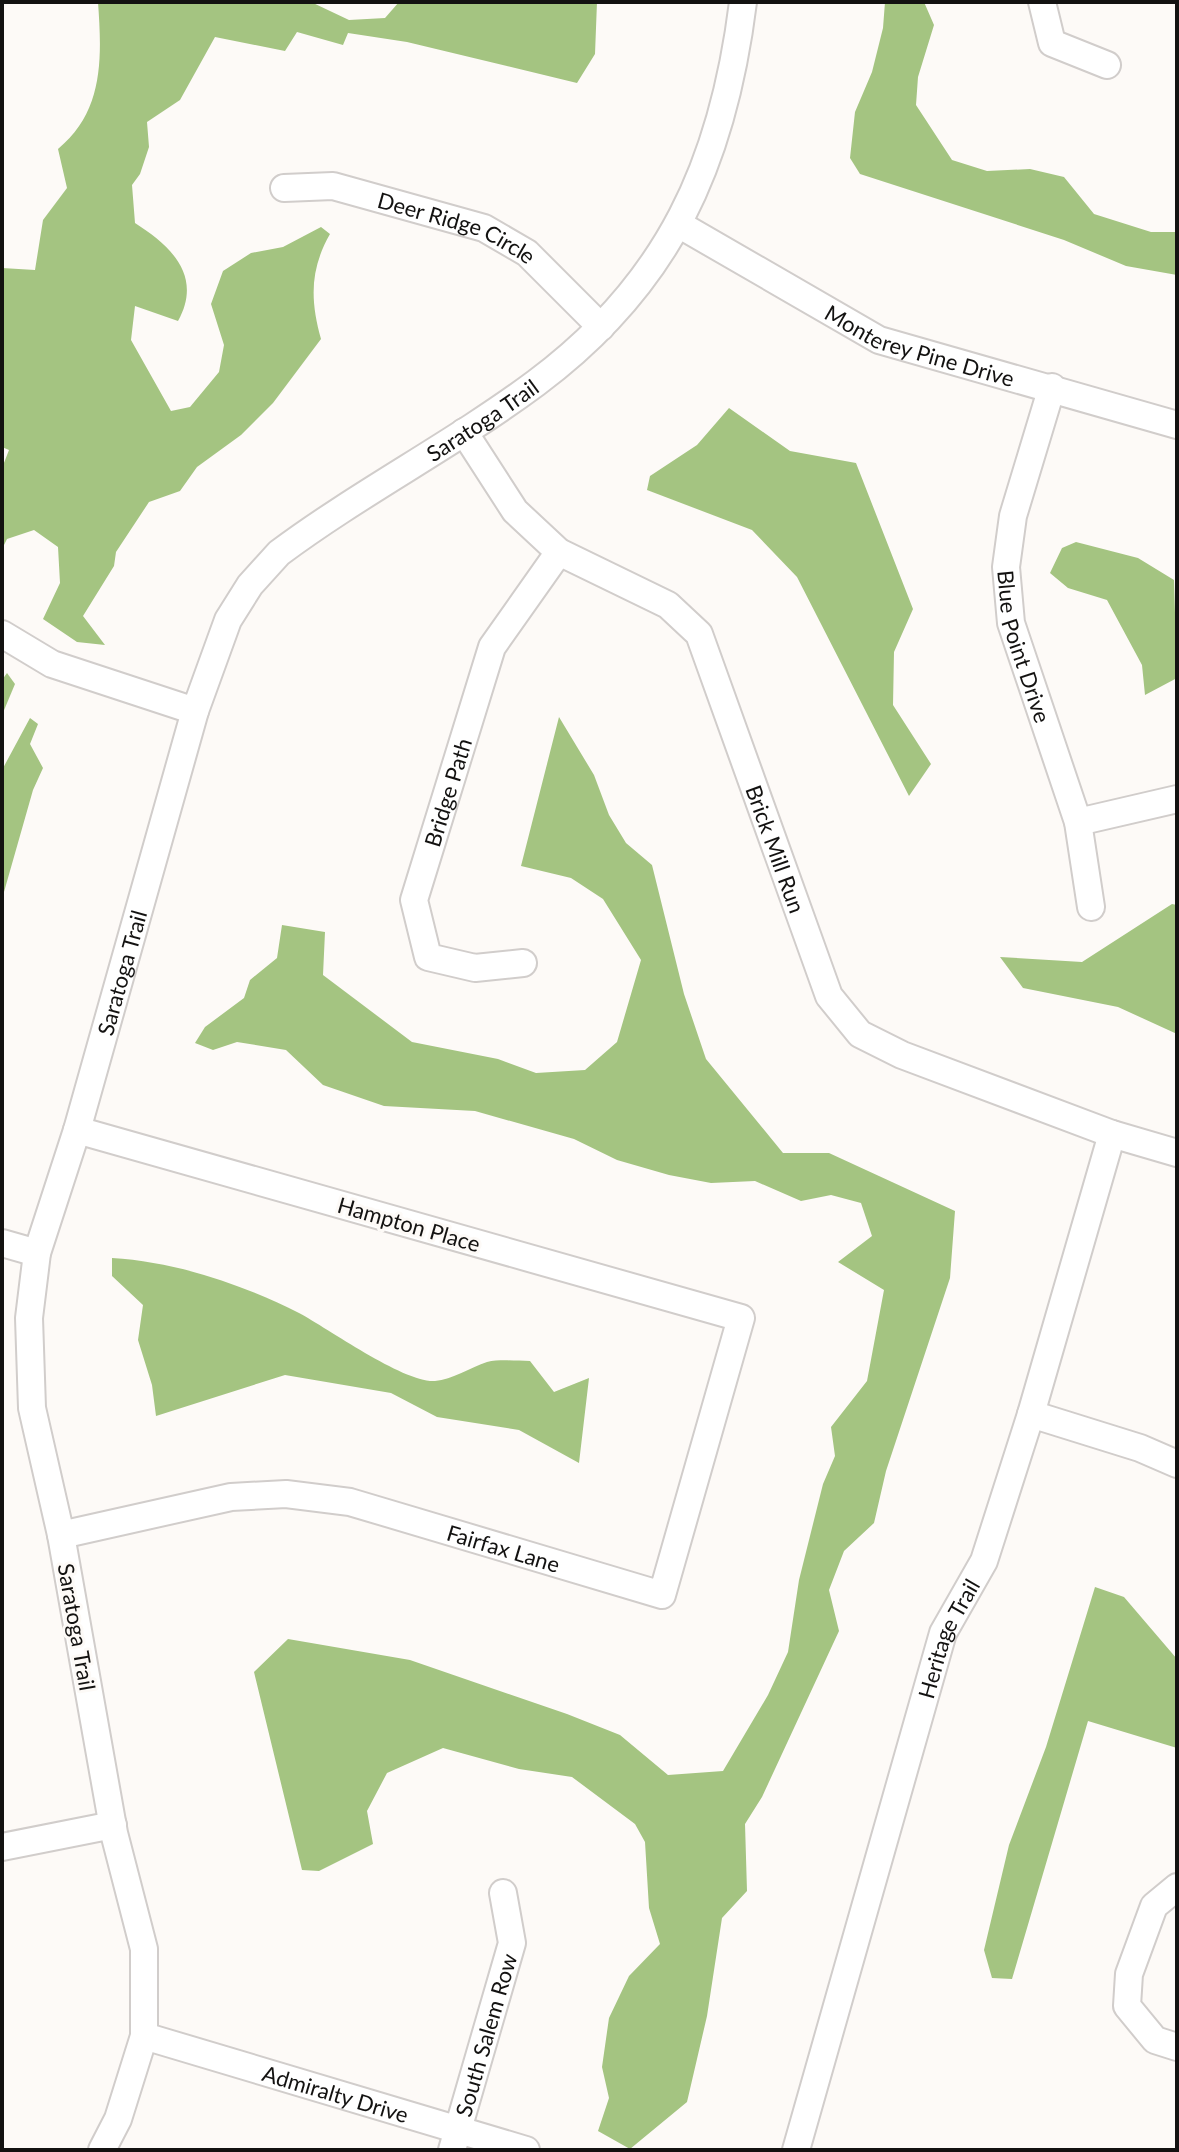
<svg xmlns="http://www.w3.org/2000/svg" width="1179" height="2152" font-family="Lato,sans-serif">
  <style>
    .forest { fill: #a4c481 }
    .lines { fill: none; stroke-linecap: round; stroke-linejoin: round }
    .minor-casing { stroke: #d1cdcb; stroke-width: 30 }
    .minor { stroke: #fff; stroke-width: 26 }
    .labels { text-anchor: middle; dominant-baseline: central; stroke-width: 6; stroke-linejoin: round; paint-order: stroke }
    .street-label { font-size: 22px; fill: #131211; stroke: #fdfaf7 }
  </style>
  <rect width="100%" height="100%" fill="#fdfaf7"/>
  <!-- forest -->
  <g class="forest">
    <path d="M98 2H311L349 20 385 18 399 2H597L595 54 577 83 407 42 348 33 343 45 297 32 285 51 215 37 180 100 147 122 149 147 140 174 132 185 135 223C171 246 203 276 178 321L135 306 131 340 171 411 190 407 219 372 224 345 211 304 223 271 251 253 283 247 321 227 330 234C310 269 310 300 321 339L273 403 241 435 197 467 180 491 149 502 116 552 114 566 83 616 105 645 77 642 43 619 60 583 58 547 34 530 7 539 2 549V468L9 450 2 447V268L35 270 43 220 67 188 58 149C104 111 102 58 98 2Z"/>
    <path d="M885 2H924L934 25 918 77 916 105 952 160 987 171 1030 169 1064 177 1094 214 1151 232H1177V275L1126 266 1064 240 860 174 850 158 855 112 872 72 883 28Z"/>
    <path d="M729 408 790 451 856 463 913 609 894 652 893 705 931 764 909 796 797 577 752 530 647 490 650 476 697 445Z"/>
    <path d="M1076 542 1138 558 1174 580 1177 678 1145 695 1142 665 1107 600 1068 588 1050 573 1062 548Z"/>
    <path d="M7 673 15 684 2 715V680Z"/>
    <path d="M559 717 594 775 609 815 626 843 652 865 684 994 706 1059 783 1153H829L955 1211 950 1278 886 1471 874 1523 844 1551 829 1590 839 1631 762 1797 745 1824 747 1891 722 1918 707 2016 687 2102 630 2149 598 2131 609 2098 602 2067 609 2018 629 1976 660 1944 649 1908 645 1842 635 1824 572 1777 519 1769 443 1748 387 1773 367 1811 373 1844 319 1871 302 1870 254 1672 288 1639 410 1660 567 1714 620 1735 668 1775 723 1771 768 1695 788 1652 799 1580 823 1484 835 1456 831 1427 867 1381 884 1290 838 1262 872 1236 861 1203 831 1195 801 1201 755 1181 711 1183 669 1175 617 1160 574 1139 475 1111 384 1106 323 1085 286 1050 237 1042 213 1050 195 1043 205 1027 244 998 250 980 277 958 282 925 325 932 323 975 412 1042 498 1059 536 1073 585 1070 617 1042 641 960 603 899 571 878 521 866Z"/>
    <path d="M30 718 38 724 30 744 43 768 33 790 2 899V770Z"/>
    <path d="M1172 904 1177 905V1034L1118 1007 1023 988 1000 957 1082 962Z"/>
    <path d="M112 1258C177 1262 241 1284 299 1313 329 1329 404 1383 435 1381 452 1380 471 1367 487 1362 500 1359 516 1361 530 1361L554 1392 589 1378 579 1463 519 1430 437 1417 391 1393 285 1375 156 1416 152 1385 138 1340 143 1305 112 1276Z"/>
    <path d="M1095 1587 1124 1597 1177 1659V1748L1088 1721 1012 1979 992 1978 984 1950 1009 1845 1046 1747Z"/>
  </g>
  <g class="lines">
    <defs>
      <g id="minor">
        <path d="M1042 2 1052 43 1107 65"/>
        <path id="s1" d="M284 188 333 186 484 228 527 253 601 327"/>
        <path id="s2" d="M680 225 879 340 1177 425"/>
        <path id="s3" d="M1052 387 1013 516 1006 567 1011 623 1078 822 1091 907"/>
        <path id="s4" d="M464 432 515 511 559 552 668 605 699 634 829 996 860 1034 902 1055 1112 1134 1177 1153"/>
        <path d="M2 634 52 664 195 711"/>
        <path d="M1078 822 1177 799"/>
        <path id="s5" d="M523 963 475 968 428 957 414 900 492 647 559 552"/>
        <path d="M2 1243 37 1253"/>
        <path d="M1031 1414 1140 1448 1177 1464"/>
        <path id="s6" d="M61 1535 231 1497 286 1494 350 1502 662 1595 741 1318 77 1130"/>
        <path d="M2 1847 113 1825"/>
        <path d="M1177 1887 1154 1906 1129 1974 1127 2006 1155 2040 1177 2047"/>
        <path id="s7" d="M144 2036 526 2150"/>
        <path id="s8" d="M102 2150 118 2119 144 2036V1949L114 1833 61 1535 32 1408 29 1318 37 1253 77 1130 195 711 228 620 250 585 279 553C361 492 454 444 536 383 669 284 723 163 743 2"/>
        <path id="s9" d="M452 2150 512 1943 503 1893"/>
        <path id="s10" d="M796 2150 943 1633 984 1561 1031 1414 1112 1134"/>
      </g>
    </defs>
    <!-- minor casing -->
    <use href="#minor" class="minor-casing"/>
    <!-- minor -->
    <use href="#minor" class="minor"/>
  </g>
  <g class="labels">
    <!-- street labels -->
    <g class="street-label">
      <text stroke="none"><textPath href="#s1" startOffset="180">Deer Ridge Circle</textPath></text>
      <text stroke="none"><textPath href="#s2" startOffset="270">Monterey Pine Drive</textPath></text>
      <text stroke="none"><textPath href="#s8" startOffset="1906">Saratoga Trail</textPath></text>
      <text stroke="none"><textPath href="#s3" startOffset="268">Blue Point Drive</textPath></text>
      <text stroke="none"><textPath href="#s5" startOffset="268">Bridge Path</textPath></text>
      <text stroke="none"><textPath href="#s4" startOffset="546">Brick Mill Run</textPath></text>
      <text stroke="none"><textPath href="#s8" startOffset="1210">Saratoga Trail</textPath></text>
      <text transform="translate(409 1224) rotate(16)">Hampton Place</text>
      <text stroke="none"><textPath href="#s6" startOffset="454">Fairfax Lane</textPath></text>
      <text transform="translate(77 1627) rotate(80)">Saratoga Trail</text>
      <text stroke="none"><textPath href="#s10" startOffset="534">Heritage Trail</textPath></text>
      <text stroke="none"><textPath href="#s9" startOffset="120">South Salem Row</textPath></text>
      <text stroke="none"><textPath href="#s7" startOffset="200">Admiralty Drive</textPath></text>
    </g>
  </g>
  <!-- border -->
  <rect width="1179" height="2152" fill="none" stroke="#131211" stroke-width="8"/>
</svg>
